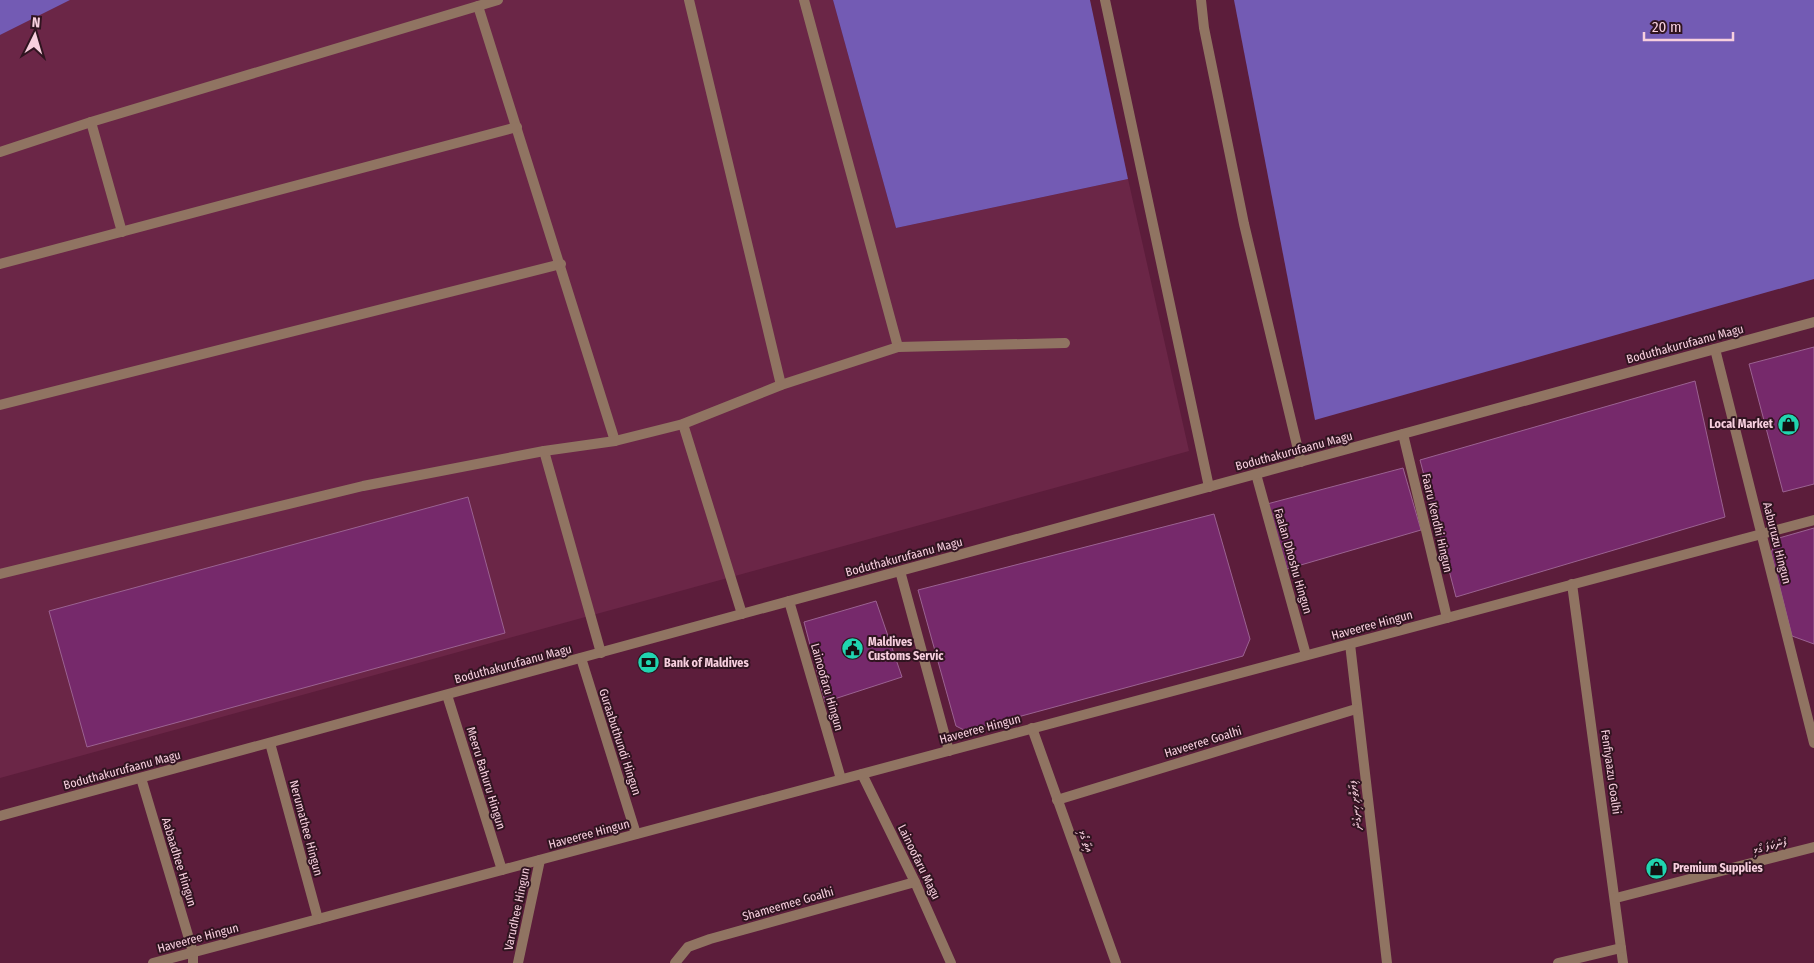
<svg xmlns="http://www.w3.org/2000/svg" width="1814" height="963" font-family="'Fira Sans Condensed','Noto Sans Thaana',sans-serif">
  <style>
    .built { fill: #6b2647 }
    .water { fill: #735bb4 }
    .building { fill: #76296b; stroke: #9b6291 }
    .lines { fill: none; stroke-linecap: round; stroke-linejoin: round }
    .service { stroke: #907462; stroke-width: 10 }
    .minor { stroke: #907462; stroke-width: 10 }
    .tertiary { stroke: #907462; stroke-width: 10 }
    .labels { text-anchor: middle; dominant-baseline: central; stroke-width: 4; stroke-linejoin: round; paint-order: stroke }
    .street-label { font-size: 12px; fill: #f7cfde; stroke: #301420 }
    .poi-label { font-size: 12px; font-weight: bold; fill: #f7cfde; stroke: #301420; text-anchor: start }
  </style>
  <rect width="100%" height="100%" fill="#5c1d3b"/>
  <!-- built -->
  <path class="built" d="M70 0H833L896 228 1128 179 1189 451 0 778V35Z"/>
  <!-- water -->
  <g class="water">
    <path d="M0 0H70L0 35Z"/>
    <path d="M833 0H1090L1128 179 896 228Z"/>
    <path d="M1234 0H1814V279L1315 420Z"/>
  </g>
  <!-- building -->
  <g class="building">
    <path d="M1814 347V484L1783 492 1749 364Z"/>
    <path d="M1695 381 1725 517 1456 597 1420 460Z"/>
    <path d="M1403 468 1421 530 1287 569 1267 504Z"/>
    <path d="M468 497 505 633 87 747 49 611Z"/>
    <path d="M1214 514 1250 639 1243 656 966 731 956 726 918 590Z"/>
    <path d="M1814 528V644L1792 636 1771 552 1779 538Z"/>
    <path d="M876 601 902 677 825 702 804 622Z"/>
  </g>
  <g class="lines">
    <!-- service -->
    <g class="service">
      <path d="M689 0 781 385"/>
      <path d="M804 0 898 347"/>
      <path d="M1105 0 1209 487"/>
      <path d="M1201 0 1204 28 1244 224 1301 462"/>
      <path d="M478 6 615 441"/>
      <path d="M91 122 122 232"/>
      <path d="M0 152 91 122 498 0"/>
      <path d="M0 264 517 127"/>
      <path d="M0 405 561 264"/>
      <path d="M683 424 742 614"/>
      <path d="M544 451 601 653"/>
      <path d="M0 574 363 486 544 451 615 441 683 424 781 385 898 347 1065 343"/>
    </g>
    <!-- minor -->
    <g class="minor">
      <path d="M1715 349 1814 743"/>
      <path d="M1403 434 1447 618"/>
      <path d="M1256 474 1306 655"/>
      <path d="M900 571 949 751"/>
      <path d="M1572 584 1623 963"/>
      <path d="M789 601 841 779"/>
      <path d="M1350 644 1387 963"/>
      <path d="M581 658 636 834"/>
      <path d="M447 695 502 870"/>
      <path d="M1032 728 1116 963"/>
      <path d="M270 743 318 919"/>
      <path d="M862 774 915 882 951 963"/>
      <path d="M141 778 193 952V963"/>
      <path d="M1057 800 1356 709"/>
      <path d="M1616 898 1814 847"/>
      <path d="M518 963 540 860"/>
      <path d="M675 963 688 947 710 939 915 882"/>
      <path d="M1558 963 1621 948"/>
    </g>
    <!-- tertiary -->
    <g class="tertiary">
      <path d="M0 816 1814 322"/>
      <path d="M153 963 1814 520"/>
    </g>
  </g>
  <!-- icons -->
  <defs>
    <symbol id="shop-disc" viewBox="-11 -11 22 22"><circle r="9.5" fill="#20d5b0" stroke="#301420"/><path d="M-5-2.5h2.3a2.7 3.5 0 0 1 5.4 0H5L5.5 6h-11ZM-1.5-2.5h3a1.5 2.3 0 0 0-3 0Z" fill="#111"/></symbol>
    <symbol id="civic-disc" viewBox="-11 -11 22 22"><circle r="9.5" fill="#20d5b0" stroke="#301420"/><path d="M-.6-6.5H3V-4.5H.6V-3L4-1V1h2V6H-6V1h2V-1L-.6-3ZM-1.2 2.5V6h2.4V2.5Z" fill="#111"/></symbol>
    <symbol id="bank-disc" viewBox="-11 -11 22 22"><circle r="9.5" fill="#20d5b0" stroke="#301420"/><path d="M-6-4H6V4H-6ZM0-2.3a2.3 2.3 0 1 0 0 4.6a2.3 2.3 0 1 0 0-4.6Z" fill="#111"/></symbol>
  </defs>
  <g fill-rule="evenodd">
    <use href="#shop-disc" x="1776" y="412" width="25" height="25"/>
    <use href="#civic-disc" x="840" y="636" width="25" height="25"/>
    <use href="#bank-disc" x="636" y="650" width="25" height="25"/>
    <use href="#shop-disc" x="1644" y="856" width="25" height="25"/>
  </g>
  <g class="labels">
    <!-- street labels -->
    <g class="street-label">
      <text transform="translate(1685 344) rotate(-15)">Boduthakurufaanu Magu</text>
      <text transform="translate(1294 451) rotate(-15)">Boduthakurufaanu Magu</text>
      <text transform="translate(1437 523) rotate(77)">Faaru Kendhi Hingun</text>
      <text transform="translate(1777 543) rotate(76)">Aaburuzu Hingun</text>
      <text transform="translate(904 557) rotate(-15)">Boduthakurufaanu Magu</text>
      <text transform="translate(1293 561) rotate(74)">Faalan Dhoshu Hingun</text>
      <text transform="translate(1372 625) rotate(-15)">Haveeree Hingun</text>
      <text transform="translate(513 664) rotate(-15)">Boduthakurufaanu Magu</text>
      <text transform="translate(827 687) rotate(74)">Lainoofaru Hingun</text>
      <text transform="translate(980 729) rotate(-15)">Haveeree Hingun</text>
      <text transform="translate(620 742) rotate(72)">Guraabuthundi Hingun</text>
      <text transform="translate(1203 742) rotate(-17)">Haveeree Goalhi</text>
      <text transform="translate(122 770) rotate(-15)">Boduthakurufaanu Magu</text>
      <text transform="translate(1611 772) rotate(82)">Fenfiyaazu Goalhi</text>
      <text transform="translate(486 778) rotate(73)">Meeru Bahuru Hingun</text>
      <text transform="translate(1355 805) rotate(-97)">ފިޔާތޮށި ހިނގުން</text>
      <text transform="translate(306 828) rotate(75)">Nerumathee Hingun</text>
      <text transform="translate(589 834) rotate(-15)">Haveeree Hingun</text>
      <text transform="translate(1086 841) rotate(70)">އިތާ ގޯޅި</text>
      <text transform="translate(1770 846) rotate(-14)">ފުންކަފަ ގޯޅި</text>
      <text transform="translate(179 862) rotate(73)">Aabaadhee Hingun</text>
      <text transform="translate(919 862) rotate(64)">Lainoofaru Magu</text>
      <text transform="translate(788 904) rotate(-16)">Shameemee Goalhi</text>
      <text transform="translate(517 909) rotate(-78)">Varudhee Hingun</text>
      <text transform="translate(198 938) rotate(-15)">Haveeree Hingun</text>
    </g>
    <!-- poi labels -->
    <g class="poi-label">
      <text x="1773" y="424" text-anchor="end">Local Market</text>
      <text x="868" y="642">Maldives<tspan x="868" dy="14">Customs Servic</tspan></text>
      <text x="664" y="663">Bank of Maldives</text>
      <text x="1673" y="868">Premium Supplies</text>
    </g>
  </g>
  <!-- north arrow -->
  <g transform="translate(35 35) rotate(5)" stroke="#301420" stroke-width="4" paint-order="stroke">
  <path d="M0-4L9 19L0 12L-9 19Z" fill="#f7cfde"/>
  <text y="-8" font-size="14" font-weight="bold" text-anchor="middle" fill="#f7cfde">N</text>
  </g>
  <!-- scale -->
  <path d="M1644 32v8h89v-8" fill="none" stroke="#f7cfde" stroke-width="2.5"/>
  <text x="1652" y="32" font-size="15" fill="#f7cfde" stroke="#301420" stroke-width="4" paint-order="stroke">20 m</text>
</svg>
